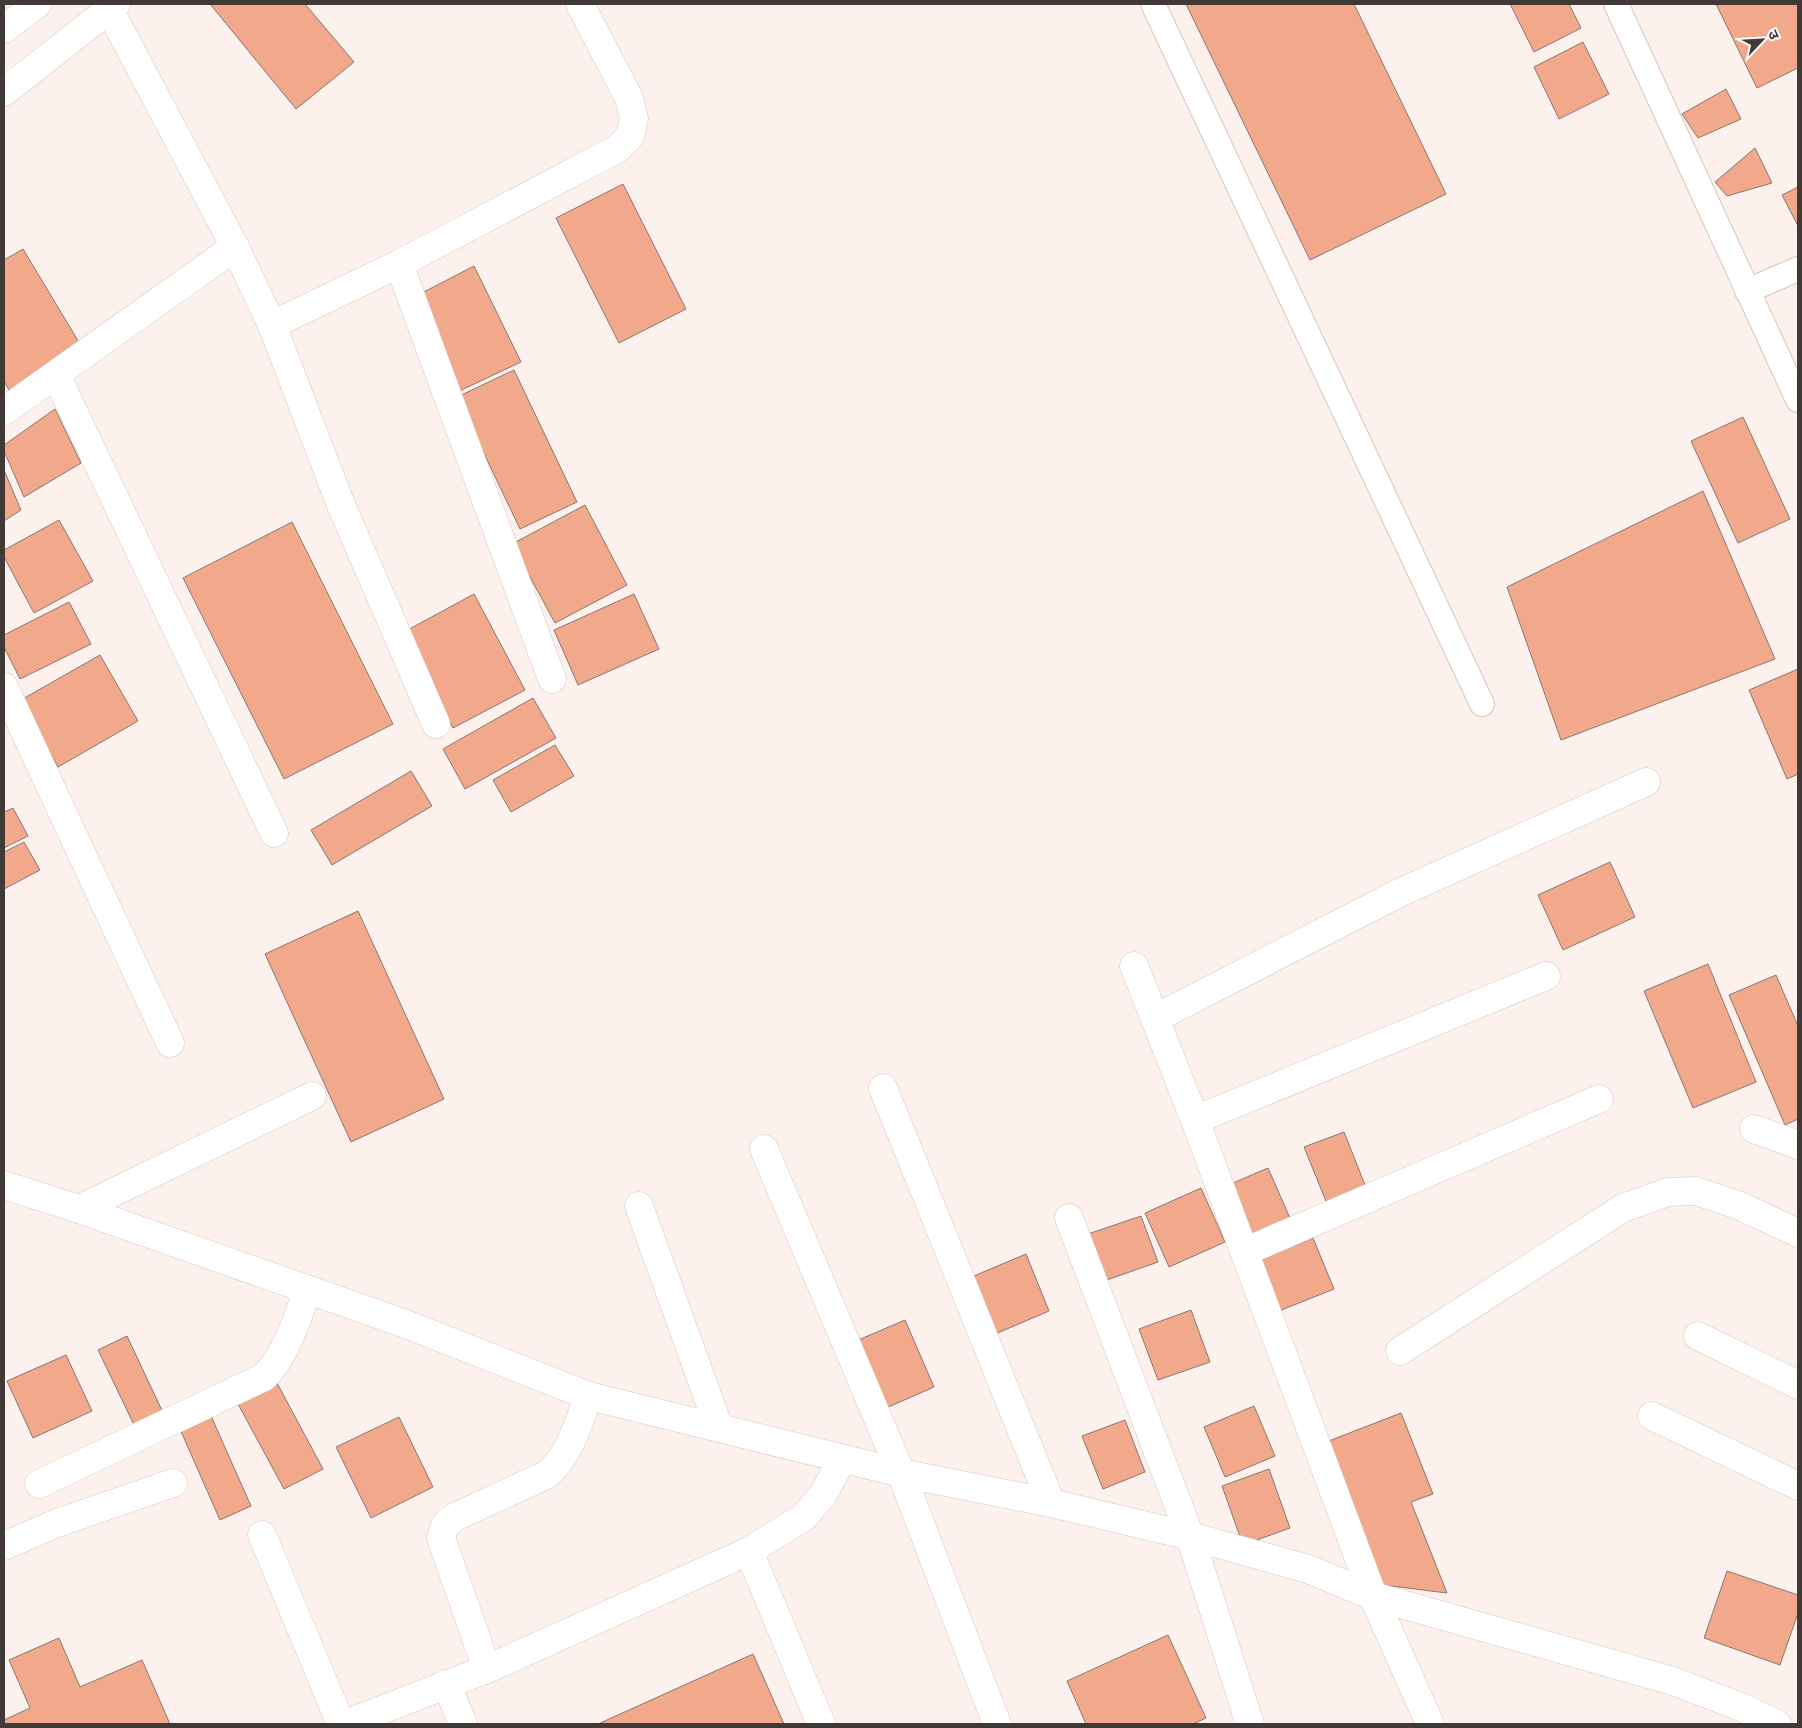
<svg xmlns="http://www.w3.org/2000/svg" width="1802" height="1728" font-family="'Noto Serif','Noto Sans Devanagari',serif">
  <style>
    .building { fill: #f2a88b; stroke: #897872 }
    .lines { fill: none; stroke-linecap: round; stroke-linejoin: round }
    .lane-casing { stroke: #d8c5be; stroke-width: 26 }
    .street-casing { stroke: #d8c5be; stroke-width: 29 }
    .secondary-casing { stroke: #d8c5be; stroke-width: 29 }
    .primary-casing { stroke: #d8c5be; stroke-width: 29 }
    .highway-casing { stroke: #d8c5be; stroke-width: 29 }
    .lane { stroke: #fff; stroke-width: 24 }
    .street { stroke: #fff; stroke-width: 28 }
    .secondary { stroke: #fff; stroke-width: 28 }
    .primary { stroke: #fff; stroke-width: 28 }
    .highway { stroke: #fff; stroke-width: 28 }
  </style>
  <rect width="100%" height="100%" fill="#fdf1ed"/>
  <!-- building -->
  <g class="building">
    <path d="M210 4H305L354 62 296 109Z"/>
    <path d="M1186 4H1354L1446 194 1310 260Z"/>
    <path d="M1510 4H1569L1581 28 1534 52Z"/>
    <path d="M1716 4H1798V68L1757 88Z"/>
    <path d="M1583 42 1609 94 1559 119 1534 67Z"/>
    <path d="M1726 89 1741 119 1698 138 1682 114Z"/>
    <path d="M1755 148 1772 183 1727 196 1715 182Z"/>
    <path d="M623 184 686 309 619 343 556 218Z"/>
    <path d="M1798 187V226L1782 195Z"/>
    <path d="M23 249 83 349 10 392 4 381V260Z"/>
    <path d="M474 266 521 362 453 394 418 295Z"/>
    <path d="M514 370 577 502 520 529 457 397Z"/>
    <path d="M55 409 81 463 24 497 4 451V445Z"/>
    <path d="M1743 417 1790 519 1738 543 1691 441Z"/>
    <path d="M4 470 21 510 4 521Z"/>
    <path d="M1703 491 1775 659 1561 740 1507 587Z"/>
    <path d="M585 505 627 585 555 623 512 544Z"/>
    <path d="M59 520 93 581 34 613 4 557V550Z"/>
    <path d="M292 522 393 724 284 779 183 578Z"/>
    <path d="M474 594 525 690 453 728 402 633Z"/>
    <path d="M634 594 659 649 578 685 554 630Z"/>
    <path d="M69 602 91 644 20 679 4 647V635Z"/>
    <path d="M100 655 138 721 58 767 21 700Z"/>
    <path d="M1798 669V774L1787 779 1749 690Z"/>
    <path d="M533 698 556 738 465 789 443 749Z"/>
    <path d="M555 745 574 776 511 812 493 780Z"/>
    <path d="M411 771 432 806 332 865 311 830Z"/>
    <path d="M13 808 28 836 4 848V812Z"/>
    <path d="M24 842 40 870 4 889V852Z"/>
    <path d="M1610 862 1635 917 1563 950 1538 895Z"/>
    <path d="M358 911 444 1099 351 1142 265 954Z"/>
    <path d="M1708 964 1756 1082 1693 1108 1644 991Z"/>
    <path d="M1776 975 1798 1026V1119L1785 1125 1729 995Z"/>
    <path d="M1344 1132 1367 1190 1328 1206 1304 1147Z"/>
    <path d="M1268 1168 1293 1225 1251 1243 1226 1186Z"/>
    <path d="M1201 1188 1225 1242 1169 1267 1145 1213Z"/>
    <path d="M1141 1216 1158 1262 1101 1282 1085 1235Z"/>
    <path d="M1313 1238 1334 1289 1274 1313 1253 1262Z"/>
    <path d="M1026 1254 1049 1311 993 1335 969 1278Z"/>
    <path d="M1191 1310 1210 1362 1158 1380 1139 1329Z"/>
    <path d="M905 1320 934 1387 877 1412 849 1344Z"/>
    <path d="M127 1336 165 1417 137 1431 98 1350Z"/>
    <path d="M66 1355 92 1411 33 1438 7 1381Z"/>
    <path d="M277 1383 323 1469 284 1489 238 1404Z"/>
    <path d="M1254 1406 1275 1456 1225 1477 1204 1427Z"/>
    <path d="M207 1407 251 1506 220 1520 176 1420Z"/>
    <path d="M1401 1413 1433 1494 1411 1502 1447 1593 1375 1584 1321 1444Z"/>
    <path d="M399 1417 433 1487 371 1518 336 1447Z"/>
    <path d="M1125 1420 1145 1472 1103 1489 1082 1436Z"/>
    <path d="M1269 1469 1290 1528 1243 1545 1222 1486Z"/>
    <path d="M1727 1571 1798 1595V1613L1780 1665 1704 1638Z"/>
    <path d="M1168 1635 1206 1718 1193 1724H1086L1067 1681Z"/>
    <path d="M59 1638 80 1687 142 1660 170 1724H4V1720L30 1708 9 1660Z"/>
    <path d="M753 1654 784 1724H598Z"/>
  </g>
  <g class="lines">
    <defs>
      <g id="lane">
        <path d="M1153 4 1482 704"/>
        <path d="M1616 4 1798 400"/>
        <path d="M1747 291 1798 269"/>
      </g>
      <g id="street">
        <path d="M109 9 235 247 272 325 341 505 436 724"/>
        <path d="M399 264 552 679"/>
        <path d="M272 325 399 264 617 149 630 136 634 119 629 98 580 4"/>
        <path d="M56 375 274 833"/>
        <path d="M4 411 235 247"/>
        <path d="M4 687 170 1043"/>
        <path d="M1134 966 1195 1120 1373 1596 1430 1724"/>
        <path d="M1156 1018 1399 893 1646 782"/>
        <path d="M883 1088 1051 1503"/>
        <path d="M1195 1120 1546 976"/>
        <path d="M1754 1129 1798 1145"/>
        <path d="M764 1149 901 1473 997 1724"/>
        <path d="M639 1206 719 1428"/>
        <path d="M79 1209 312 1096"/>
        <path d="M1069 1218 1190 1536 1250 1724"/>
        <path d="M1244 1252 1599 1099"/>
        <path d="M1698 1336 1798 1385"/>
        <path d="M1400 1351 1623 1208 1668 1192 1696 1191 1738 1205 1798 1233"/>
        <path d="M1652 1416 1798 1486"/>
        <path d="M39 1484 264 1377C287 1354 296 1320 308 1290"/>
        <path d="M262 1535 341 1724"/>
        <path d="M4 1546 57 1523 173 1483"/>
        <path d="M749 1551 821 1724"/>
        <path d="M487 1669 441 1538 445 1525 455 1517 546 1475C570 1456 578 1423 589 1396"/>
        <path d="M446 1684 463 1724"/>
        <path d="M345 1724 487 1669 749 1551 804 1517 824 1493 842 1459"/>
      </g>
      <path id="secondary" d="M4 1185 79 1209 403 1323 589 1396 901 1473 1051 1503 1190 1536 1308 1569 1373 1596 1673 1681 1741 1707 1777 1724"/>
      <path id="primary" d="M4 92 116 4"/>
      <path id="highway" d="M4 29 37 4"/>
    </defs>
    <!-- lane casing -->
    <use href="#lane" class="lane-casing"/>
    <!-- street casing -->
    <use href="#street" class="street-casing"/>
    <!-- secondary casing -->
    <use href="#secondary" class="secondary-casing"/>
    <!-- primary casing -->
    <use href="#primary" class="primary-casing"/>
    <!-- highway casing -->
    <use href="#highway" class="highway-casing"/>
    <!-- lane -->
    <use href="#lane" class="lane"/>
    <!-- street -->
    <use href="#street" class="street"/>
    <!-- secondary -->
    <use href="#secondary" class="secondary"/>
    <!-- primary -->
    <use href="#primary" class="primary"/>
    <!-- highway -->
    <use href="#highway" class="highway"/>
  </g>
  <!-- border -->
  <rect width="1802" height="1728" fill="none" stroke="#403936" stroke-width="10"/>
  <!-- north arrow -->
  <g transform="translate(1762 40) rotate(65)" stroke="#ffffff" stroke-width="4" paint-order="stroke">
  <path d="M0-4L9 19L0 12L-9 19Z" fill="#403936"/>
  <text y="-8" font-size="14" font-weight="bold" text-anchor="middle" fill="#403936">उ</text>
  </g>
</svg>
